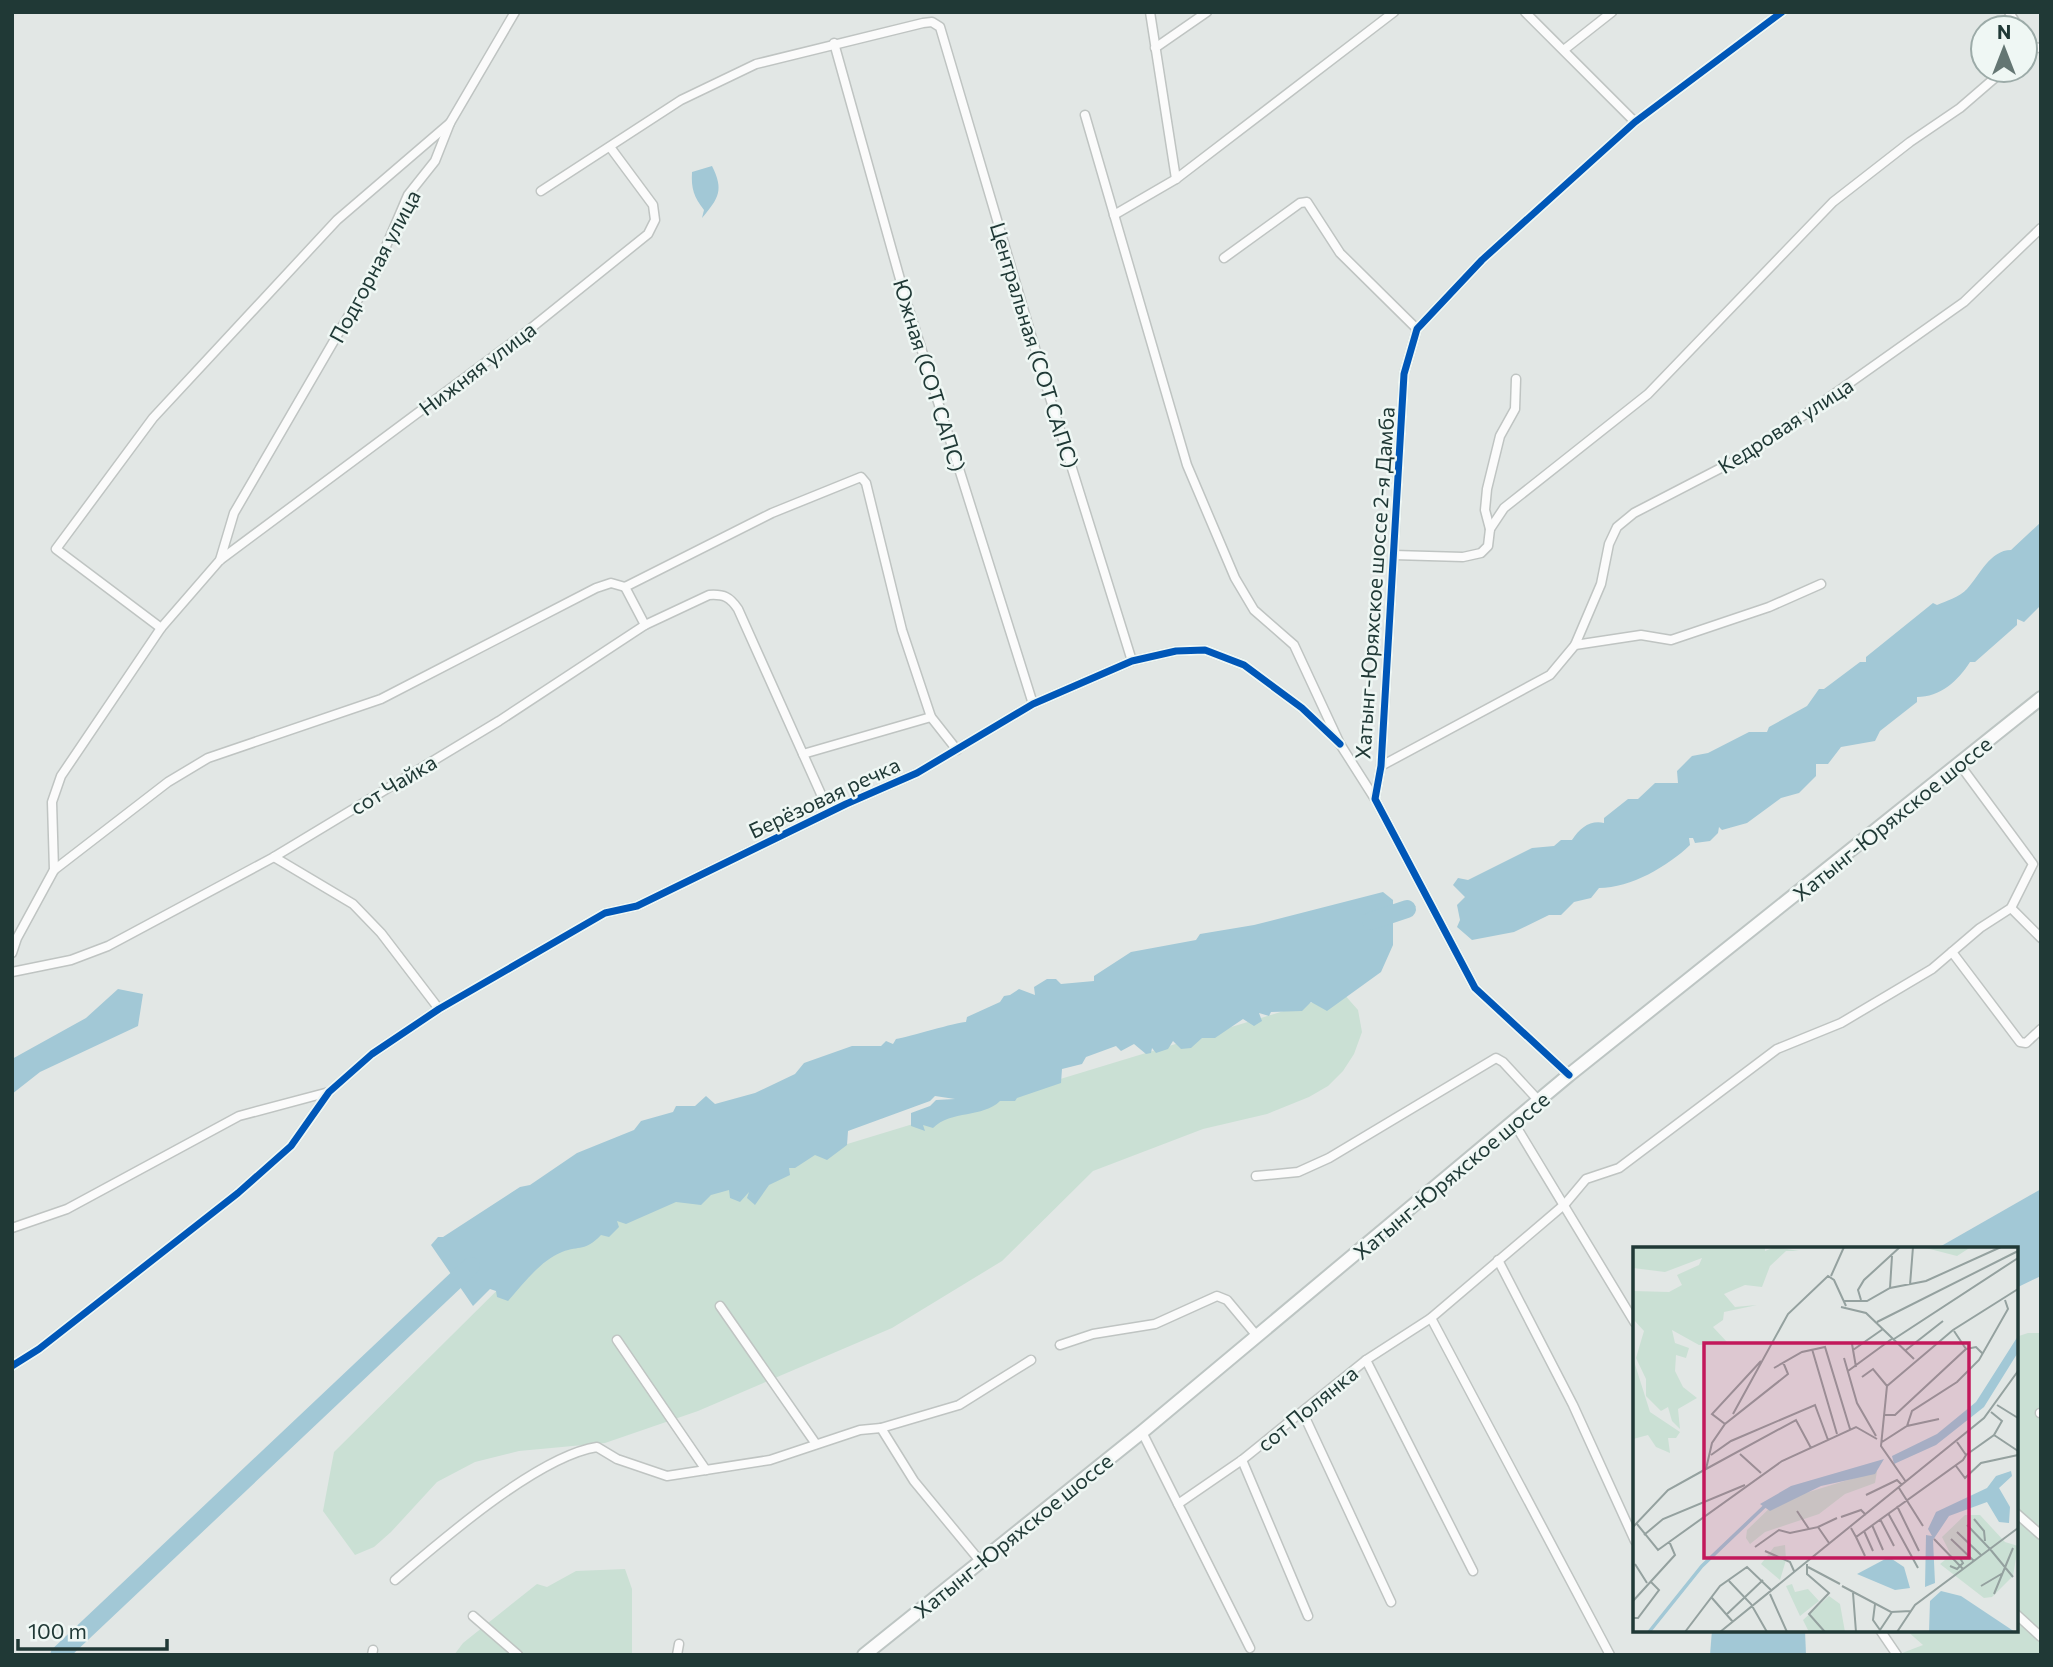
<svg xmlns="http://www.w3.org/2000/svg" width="2053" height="1667" font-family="Commissioner,sans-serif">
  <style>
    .green { fill: #cae0d4 }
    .water { fill: #a2c8d6 }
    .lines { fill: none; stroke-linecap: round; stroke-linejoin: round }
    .river { stroke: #a2c8d6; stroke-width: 18 }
    .street-casing { stroke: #bfc4c2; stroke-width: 11 }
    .secondary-casing { stroke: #bdc5c3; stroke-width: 16 }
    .street { stroke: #fbfbfb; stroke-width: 8 }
    .secondary { stroke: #fbfbfb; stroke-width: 12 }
    .cycleway-casing { stroke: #eff7f4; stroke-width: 11 }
    .cycleway { stroke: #0057b8; stroke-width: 7 }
    .labels { text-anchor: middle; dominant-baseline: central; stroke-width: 5; stroke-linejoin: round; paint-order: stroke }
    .street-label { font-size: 21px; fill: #203936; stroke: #eff7f4 }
    .inset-river { fill: none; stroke: #a2c8d6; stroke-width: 3.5 }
    .inset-road { fill: none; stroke: #94a19f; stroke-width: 2 }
    .view { fill: #c2185b; fill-opacity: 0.15; stroke: #c2185b; stroke-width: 3.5 }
    .inset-edge { fill: none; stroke: #203936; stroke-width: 3.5 }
  </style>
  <rect width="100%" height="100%" fill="#e2e7e5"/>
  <!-- green -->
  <g class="green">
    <path d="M1343 993 1358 1010 1362 1032 1354 1054 1343 1071 1328 1086 1309 1097 1267 1114 1203 1129 1093 1171 1002 1261 892 1328 698 1411 605 1443 519 1451 475 1462 437 1482 391 1532 374 1547 355 1555 323 1511 334 1452 555 1233Z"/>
    <path d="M2028 1333H2041V1655H1897L1923 1645 1906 1630H2016V1337Z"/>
    <path d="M625 1569 632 1589V1655H454L463 1643 537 1584 547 1587 576 1571Z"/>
  </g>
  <!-- water -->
  <g class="water">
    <path d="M712 166C724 190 719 198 702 218L704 210C694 197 691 189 692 172Z"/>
    <path d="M2041 522V605L2024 622 2017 619V625L1975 662H1970C1958 681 1940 697 1917 697V702L1880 731 1875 741 1841 747 1828 764H1816V776L1799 793 1781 798 1747 823 1722 830 1719 827 1718 833 1710 841 1695 843 1693 838H1689L1690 845C1668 866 1631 888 1599 888L1591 898 1574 902 1561 915H1549L1514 932 1472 940 1457 927 1460 920 1457 905 1465 897 1453 885 1458 878 1468 880 1532 848 1554 846 1561 840H1572C1580 828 1590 820 1604 823V818L1628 799H1638L1655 783H1678L1677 771 1692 756 1708 753 1749 732H1767L1769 727 1807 706 1819 689H1824L1860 662H1866V657L1933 603 1937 605C1946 601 1960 597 1967 589 1980 575 1990 550 2011 550Z"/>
    <path d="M1383 892 1393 900V945L1381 972 1327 1011 1311 1002 1302 1011 1271 1012 1269 1016 1259 1013 1262 1021 1254 1026 1243 1019 1215 1038H1202L1191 1048 1181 1049 1173 1041 1168 1049 1156 1053 1152 1048 1151 1053 1146 1054 1134 1044 1121 1051 1116 1046 1086 1057 1082 1064 1062 1069 1061 1083 1017 1098 1015 1101H1000C983 1118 951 1110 933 1128L923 1125 925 1131 911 1126V1113L930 1106 936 1100 955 1099 935 1096 930 1101 848 1131 847 1145 827 1160 815 1155 795 1168H789L790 1175 769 1185 755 1205 747 1198 749 1192 740 1202 730 1198 729 1190 711 1195 701 1205 676 1202 626 1224 617 1221 619 1227 609 1237 601 1235C585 1252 580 1245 562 1252 540 1261 524 1283 508 1301L497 1297 496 1291 490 1289 473 1306 431 1245 438 1237H443L520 1187 530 1185 577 1153 634 1130 641 1121 673 1112 676 1106H695L706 1096 715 1104 755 1093 795 1074 804 1063 852 1046H881L886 1041 893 1044 896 1039C909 1037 960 1021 966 1022L967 1017 1000 1002 1004 996 1010 995 1019 989 1035 995 1034 987 1047 979H1056L1061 984 1094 981V976L1131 952 1196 940 1200 934 1254 925Z"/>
    <path d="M118 989 143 994 138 1026 40 1072 12 1094V1059L86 1018Z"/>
    <path d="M2041 1189V1276L2016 1288V1249H1936Z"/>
    <path d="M1712 1630H1805L1806 1655H1710Z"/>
  </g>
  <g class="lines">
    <!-- river -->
    <g class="river">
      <path d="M1371 921 1407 909"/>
      <path d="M59 1655 471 1266"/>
    </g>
    <defs>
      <g id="street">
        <path d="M1150 12 1176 179"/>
        <path d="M1525 12 1635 122"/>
        <path d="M2009 12 2019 28"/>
        <path d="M2025 37 2031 47"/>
        <path d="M834 43 905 297 1033 704"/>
        <path d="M1155 48 1207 12"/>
        <path d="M1565 49 1612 12"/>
        <path d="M2025 52 2031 47 2041 48"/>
        <path d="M1085 115 1187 465 1235 578 1254 610 1294 645 1340 744 1375 799"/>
        <path d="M541 191 681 100 756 64 923 23 932 22 940 27 1042 372 1132 661"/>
        <path d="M1114 215 1176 179 1394 12"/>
        <path d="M1224 258 1300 203 1307 202 1340 253 1417 329"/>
        <path d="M1490 529 1485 510 1487 489 1500 436 1515 409 1516 379"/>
        <path d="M1394 555 1463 557 1481 553 1488 546 1490 529 1504 508 1648 394 1833 202 1910 142 1960 108 2004 70"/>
        <path d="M220 560 234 513 378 265 408 195 435 161 450 123 515 12"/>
        <path d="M625 587 645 625"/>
        <path d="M161 628 56 549 153 418 337 220 450 123"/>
        <path d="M1575 645 1601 584 1609 544 1617 527 1634 513 1748 454 1827 399 1964 302 2041 228"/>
        <path d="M803 754 931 717"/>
        <path d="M1381 766 1550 675 1575 645 1641 635 1671 640 1769 607 1821 584"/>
        <path d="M274 857 353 904 381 933 439 1009"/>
        <path d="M54 870 168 782 208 758 381 699 596 588 611 583 625 587 772 513 861 477 866 483 902 630 931 717 957 750"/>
        <path d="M2011 908 2041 938"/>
        <path d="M1952 952 2020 1042 2026 1043 2041 1029"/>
        <path d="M12 953 17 938 54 870 52 802 61 776 161 628 220 560 525 333 648 234 655 220 653 205 610 147"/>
        <path d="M12 972 71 960 108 946 274 857 499 721 645 625 709 595C724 594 730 597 738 609L829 812"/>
        <path d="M1569 1075 1475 988 1375 799 1381 766 1404 374 1417 329 1482 260 1635 122 1782 12"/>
        <path d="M1514 1123 1635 1323"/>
        <path d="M1256 1176 1298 1172 1329 1158 1496 1058 1503 1062 1539 1101"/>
        <path d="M12 1228 67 1209 239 1116 329 1092"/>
        <path d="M1498 1260 1573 1405 1635 1541"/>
        <path d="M720 1306 816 1444"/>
        <path d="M1431 1318 1610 1655"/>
        <path d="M617 1340 706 1470"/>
        <path d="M1060 1345 1093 1334 1155 1324 1217 1296 1227 1300 1257 1336"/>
        <path d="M1366 1360 1473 1571"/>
        <path d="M12 1366 39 1349 238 1193 291 1146 329 1092 372 1054 439 1009 605 913 637 906 846 804 917 773 1033 704 1132 661 1176 651 1205 650 1244 665 1302 708 1340 744"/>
        <path d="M1303 1413 1391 1602"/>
        <path d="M2040 1413H2041"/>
        <path d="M881 1428 959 1405 1031 1360"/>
        <path d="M1142 1432 1178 1504 1242 1460 1366 1360 1431 1318 1565 1204 1586 1179 1619 1168 1777 1049 1841 1023 1932 969 1980 928 2011 908 2033 864 1960 765"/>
        <path d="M1242 1460 1308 1616"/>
        <path d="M1178 1504 1250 1648"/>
        <path d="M2016 1513 2041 1535"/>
        <path d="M395 1580C442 1540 538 1456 597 1447L617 1459 667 1476 770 1460 860 1430 881 1428 914 1481 980 1561"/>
        <path d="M2016 1614 2041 1637"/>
        <path d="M473 1616 518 1655"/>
        <path d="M1880 1630 1897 1655"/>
        <path d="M372 1655 373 1650"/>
        <path d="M677 1655 679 1644"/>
      </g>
      <path id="secondary" d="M864 1655 1142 1432 1569 1075 2041 698"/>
    </defs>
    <!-- street casing -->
    <use href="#street" class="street-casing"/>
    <!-- secondary casing -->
    <use href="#secondary" class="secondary-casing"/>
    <!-- street -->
    <use href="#street" class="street"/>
    <!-- secondary -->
    <use href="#secondary" class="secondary"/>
    <defs>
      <g id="cycleway">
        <path d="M1569 1075 1475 988 1375 799 1381 766 1404 374 1417 329 1482 260 1635 122 1782 12"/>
        <path d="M12 1366 39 1349 238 1193 291 1146 329 1092 372 1054 439 1009 605 913 637 906 846 804 917 773 1033 704 1132 661 1176 651 1205 650 1244 665 1302 708 1340 744"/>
      </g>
    </defs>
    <!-- cycleway casing -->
    <use href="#cycleway" class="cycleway-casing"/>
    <!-- cycleway -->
    <use href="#cycleway" class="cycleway"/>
  </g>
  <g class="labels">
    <!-- street labels -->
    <g class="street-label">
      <text transform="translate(374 266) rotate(-62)">Подгорная улица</text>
      <text transform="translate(1035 345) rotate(73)">Центральная (СОТ САПС)</text>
      <text transform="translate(477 368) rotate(-37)">Нижняя улица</text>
      <text transform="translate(930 375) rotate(73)">Южная (СОТ САПС)</text>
      <text transform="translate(1785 425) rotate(-33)">Кедровая улица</text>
      <text transform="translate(1374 583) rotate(-86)">Хатынг-Юряхское шоссе 2-я Дамба</text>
      <text transform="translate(393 784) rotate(-31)">сот Чайка</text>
      <text transform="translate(824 797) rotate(-25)">Берёзовая речка</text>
      <text transform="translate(1892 818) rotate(-39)">Хатынг-Юряхское шоссе</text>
      <text transform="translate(1451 1175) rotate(-40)">Хатынг-Юряхское шоссе</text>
      <text transform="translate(1307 1408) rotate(-39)">сот Полянка</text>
      <text transform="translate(1013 1535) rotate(-39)">Хатынг-Юряхское шоссе</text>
    </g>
  </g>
  <!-- overview -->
  <g transform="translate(1633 1247)">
    <rect width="385" height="385" fill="#e2e7e5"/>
    <path d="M0 0H132V4L142 0 166 4H153L137 19 129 40 112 38 91 47 102 60 124 58 91 65 90 73 80 80 94 95 66 98 39 83 42 96 56 101 53 111 43 108 42 124 50 140 64 151 45 162 47 182 39 174 35 160 28 164 13 149V132L3 111 11 84 0 72V44L36 45 49 38 44 28 66 18 69 11 32 25 0 21ZM289 0H338L324 9ZM0 111 17 165 47 185 43 191H35L37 206 23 200 15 188 0 192ZM244 224 242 236 212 247 186 267 132 285 117 297 113 291 114 283 143 255ZM332 268H347L372 295 385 299 380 329 359 350 351 351 307 317 318 308 309 290ZM152 298 153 313 147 333 128 317 141 300ZM159 337 162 345 175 342 186 354 167 369 153 339ZM196 349 207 357 212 385H176L170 373Z" fill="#cae0d4"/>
    <path d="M385 89 384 107 351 160 303 198 261 217 259 209 304 187 343 155ZM251 212 242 227 188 239 137 264 127 257 158 239ZM378 224 379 229 366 241 377 260 376 276 366 275 354 255 316 269 300 293 302 336 292 340 293 288 299 289 295 282 303 265 354 241 363 229ZM256 310 271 320 277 341 262 343 224 327ZM308 344 328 349 382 385H296L297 354Z" fill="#a2c8d6"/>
    <path class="inset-river" d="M16 385 69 319 134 257"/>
    <path class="inset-road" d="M198 29 211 0M277 38 280 0M257 41 259 9M228 53 225 43 231 33 267 0M211 54H234L257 41 293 34 368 0M208 60 233 66 281 112M244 75 385 4M321 84 333 102M261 92 385 11M219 97 223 120M179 102 204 187M220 103 250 82M273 103 310 74M211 111 224 156 243 189M141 121 169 105 192 100 217 182M215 124 260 91M229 130 240 122 254 139M364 158 385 171M100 167 155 67 195 29 201 33 213 59M251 168H262L333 102 343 100 349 106M92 177 79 167 128 114M274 179 279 164 324 135 346 113 375 62 372 53M361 188 385 204M249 195 274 179 306 172M107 207 128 226M78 208 98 194 182 158 195 193M333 208 361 188 369 174 358 165M323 219 332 231 348 216 385 208M73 222 163 173 178 201M273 235 248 199 254 139 320 83 385 42M266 241 290 279M233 248 264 233 269 238M264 259 286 304M164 264 176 282M255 266 285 321M208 270 228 263 233 268M247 272 261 299M341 272 351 284 352 294M4 277 25 303 149 214 223 180 244 192M239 278 250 303M334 278 357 302M0 280 35 243 73 222 79 196 92 177 155 127 150 115M185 280 204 271M218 281 223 290 330 213 333 208 324 195M231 284 240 304M324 285 348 308M11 288 30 272 112 238M223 290 232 309M301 292 330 322M318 292 341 314M122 300 146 283 157 286 185 280 196 296M357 302 380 330M132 304 157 315 161 324M2 317 14 336M174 317V327L196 346 176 367 192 385M317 319 324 322 330 316 327 311M175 320 207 337M96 334 118 357 134 385M209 339 258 365 278 364M348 339 370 326M220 346 223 385M137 347 154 385M361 347 380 301M79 351 100 375M0 354 42 308 36 294M242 357 240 373 247 383M93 368 130 333M0 371H5L26 343 17 334M247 383 259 365M52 385 87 339 114 320 138 343M87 385 351 171 385 124M264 385 282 358 385 281"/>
    <path class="view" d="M71 96H336V311H71Z"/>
    <rect width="385" height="385" class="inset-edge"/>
  </g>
  <!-- border -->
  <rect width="2053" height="1667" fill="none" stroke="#203936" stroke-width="28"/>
  <!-- north arrow -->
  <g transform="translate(2004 49)"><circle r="33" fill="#eff7f4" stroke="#9caba8" stroke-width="2"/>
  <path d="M0-5L12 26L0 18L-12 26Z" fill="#647673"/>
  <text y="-10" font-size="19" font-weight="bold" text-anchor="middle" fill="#203936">N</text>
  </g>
  <!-- scale -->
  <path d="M18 1639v10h149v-10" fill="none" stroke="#203936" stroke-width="3.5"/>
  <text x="28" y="1639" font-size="21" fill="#203936" stroke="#eff7f4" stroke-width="5" paint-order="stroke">100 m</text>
</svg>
